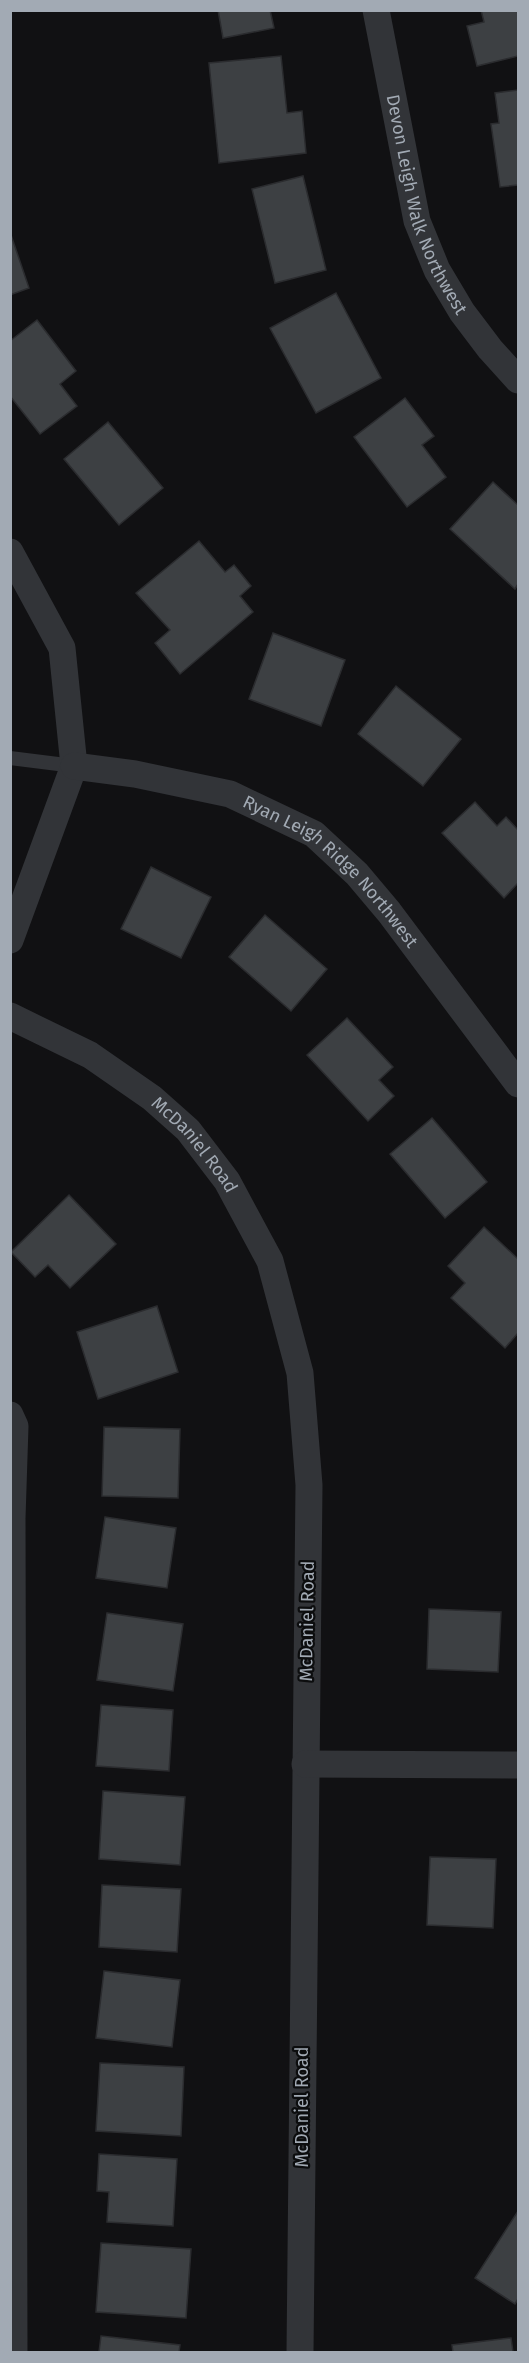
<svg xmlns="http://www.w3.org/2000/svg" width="529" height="2363" font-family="'Fira Sans',sans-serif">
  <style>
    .building { fill: #3d4043; stroke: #2b2c2f; stroke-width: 1.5 }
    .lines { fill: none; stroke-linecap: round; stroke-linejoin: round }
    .service { stroke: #323438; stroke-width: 14 }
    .minor { stroke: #323438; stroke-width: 27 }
    .labels { text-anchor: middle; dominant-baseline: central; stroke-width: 4.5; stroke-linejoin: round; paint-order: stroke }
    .street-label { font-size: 18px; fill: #a2aab4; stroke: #0c0d0e }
  </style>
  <rect width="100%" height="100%" fill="#111113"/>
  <!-- building -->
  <g class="building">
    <path d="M218 10H270L274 28 223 38Z"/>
    <path d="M481 10H518V56L477 66 467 26 484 22Z"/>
    <path d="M281 56 287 113 302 111 306 153 219 163 209 63Z"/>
    <path d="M518 90V185L500 187 491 124 499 123 495 93Z"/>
    <path d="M303 176 326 270 275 283 252 189Z"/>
    <path d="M10 232 29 288 10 295Z"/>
    <path d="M336 293 381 378 316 413 270 328Z"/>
    <path d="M37 320 76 371 60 384 77 406 40 434 10 396V341Z"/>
    <path d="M405 398 434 436 422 445 446 477 407 507 354 437Z"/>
    <path d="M108 422 163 488 119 525 64 459Z"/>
    <path d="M493 482 518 505V584L515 589 450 529Z"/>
    <path d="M199 541 225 572 234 565 251 586 240 596 253 612 180 674 155 643 170 630 136 593Z"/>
    <path d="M273 633 345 660 321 726 249 699Z"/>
    <path d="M396 686 461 739 423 786 358 734Z"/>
    <path d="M475 802 497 826 506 817 518 830V883L504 898 442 833Z"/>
    <path d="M151 867 211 897 181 958 121 929Z"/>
    <path d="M265 915 327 969 291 1011 229 957Z"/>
    <path d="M347 1018 393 1067 379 1080 394 1096 368 1121 307 1055Z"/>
    <path d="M432 1118 487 1182 445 1218 390 1154Z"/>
    <path d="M69 1195 116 1244 70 1288 48 1265 35 1277 11 1252Z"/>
    <path d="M484 1227 518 1259V1333L505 1348 451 1298 465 1283 448 1266Z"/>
    <path d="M157 1306 178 1372 98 1399 77 1332Z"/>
    <path d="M104 1427 180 1429 178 1498 102 1496Z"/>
    <path d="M105 1517 176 1528 167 1588 96 1578Z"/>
    <path d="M429 1609 501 1612 498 1672 427 1669Z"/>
    <path d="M107 1613 183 1624 173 1691 97 1680Z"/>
    <path d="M101 1705 173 1710 169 1771 96 1766Z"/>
    <path d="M103 1791 185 1797 180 1865 99 1859Z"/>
    <path d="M430 1857 496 1859 493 1928 427 1925Z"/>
    <path d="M102 1885 181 1889 177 1952 99 1947Z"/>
    <path d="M104 1971 180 1980 172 2047 96 2038Z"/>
    <path d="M100 2063 184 2067 181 2136 96 2131Z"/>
    <path d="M99 2154 177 2159 173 2226 107 2222 109 2192 97 2191Z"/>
    <path d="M518 2211V2299L515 2304 475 2278Z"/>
    <path d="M101 2243 191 2249 186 2318 96 2312Z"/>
    <path d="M101 2336 180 2345 179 2352H99Z"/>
    <path d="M511 2338 513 2352H453L452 2345Z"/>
  </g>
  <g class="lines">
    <!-- service -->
    <path class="service" d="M10 758 74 766"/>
    <!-- minor -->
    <g class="minor">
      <path id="s1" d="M376 10 417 221 437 270 462 312 490 349 518 380"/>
      <path d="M10 552 62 648 74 766 10 940"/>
      <path id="s2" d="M74 766 135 774 230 794 314 834 357 874 389 912 518 1084"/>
      <path id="s3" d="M10 1016 90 1055 152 1098 188 1130 227 1181 270 1261 300 1373 309 1485 300 2352"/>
      <path d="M10 1415 15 1426 12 1518 14 2352"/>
      <path d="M305 1764 518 1765"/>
    </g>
  </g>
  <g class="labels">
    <!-- street labels -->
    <g class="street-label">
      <text stroke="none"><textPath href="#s1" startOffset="202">Devon Leigh Walk Northwest</textPath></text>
      <text stroke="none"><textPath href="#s2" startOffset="288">Ryan Leigh Ridge Northwest</textPath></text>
      <text stroke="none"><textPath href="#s3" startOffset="228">McDaniel Road</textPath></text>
      <text transform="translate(307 1621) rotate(-89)">McDaniel Road</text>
      <text transform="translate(302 2107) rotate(-90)">McDaniel Road</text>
    </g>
  </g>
  <!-- border -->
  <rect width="529" height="2363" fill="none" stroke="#a2aab4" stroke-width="24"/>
</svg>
